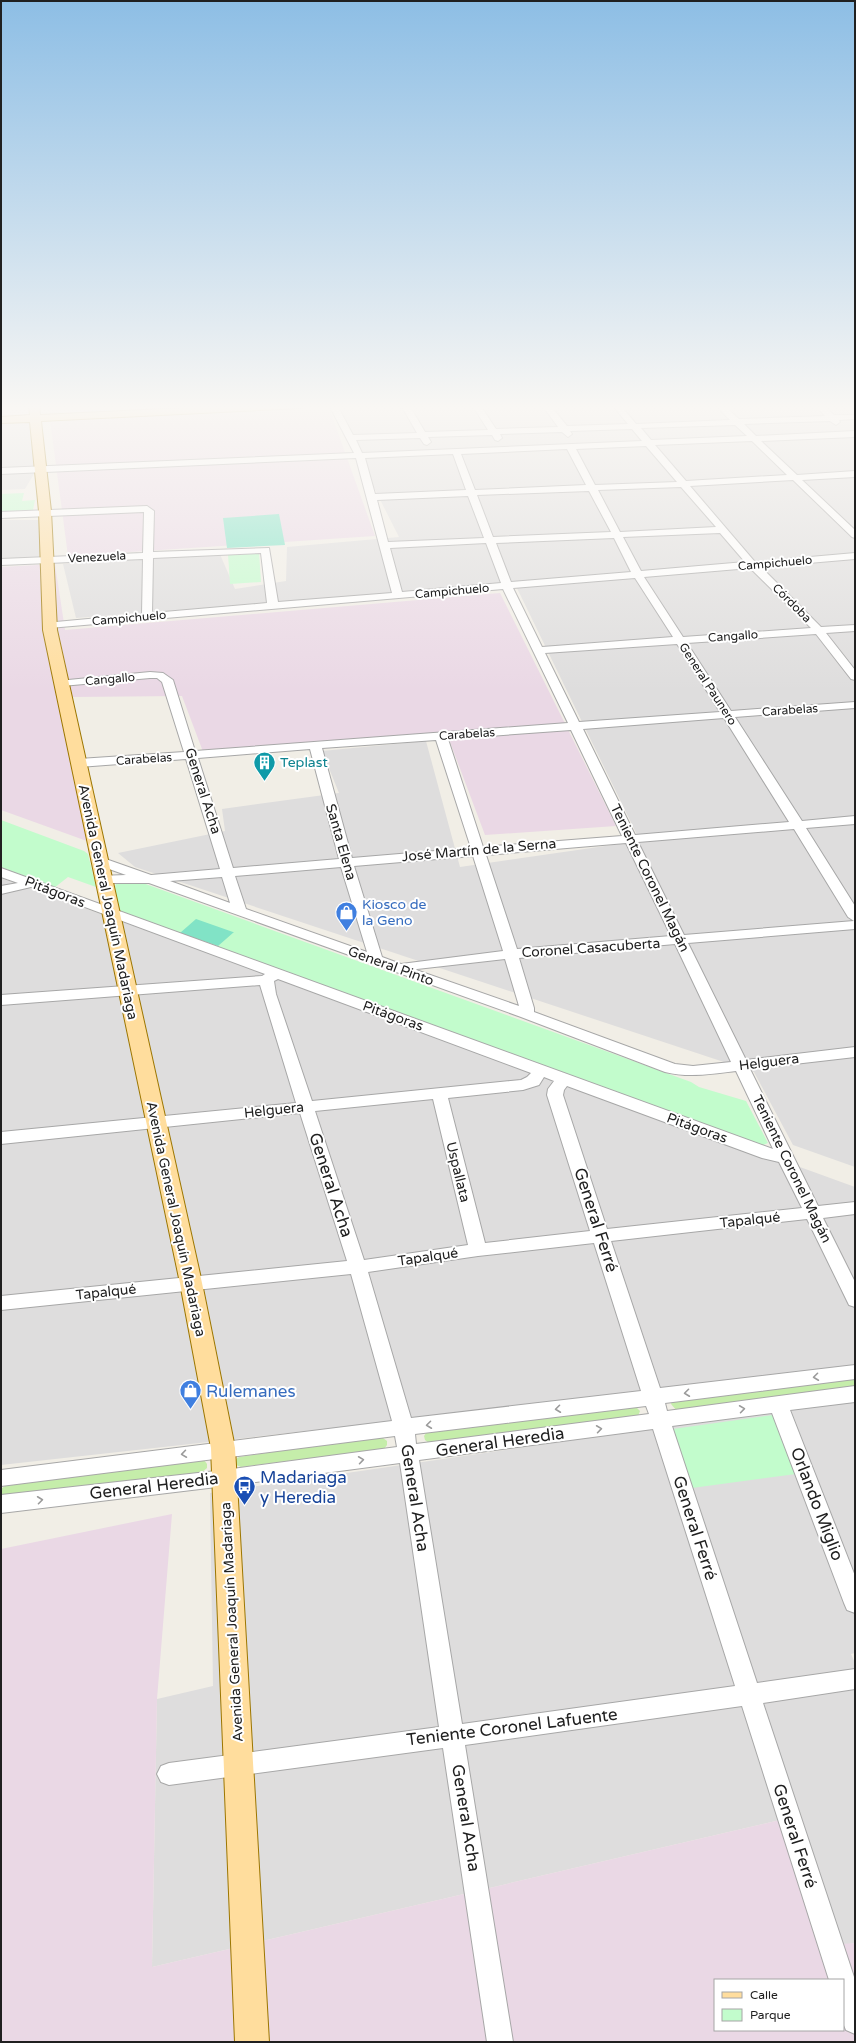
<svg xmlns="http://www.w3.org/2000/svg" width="856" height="2043" font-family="'Varela Round',sans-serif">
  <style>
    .residential { fill: #dedddd }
    .industrial { fill: #ead8e5; fill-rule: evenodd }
    .grass { fill: #c5edaa }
    .park { fill: #c2fccc }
    .pitch { fill: #81e3c6 }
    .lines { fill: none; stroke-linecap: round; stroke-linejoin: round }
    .minor-casing { stroke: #a7a7a7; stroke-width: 2 }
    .major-casing { stroke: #9c7600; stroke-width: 2 }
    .minor { fill: #fff; fill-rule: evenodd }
    .major { fill: #ffdd9d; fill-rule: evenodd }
    .oneway { stroke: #9b9b9b }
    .labels { text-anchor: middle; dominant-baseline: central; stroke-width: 4; stroke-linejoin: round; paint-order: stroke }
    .far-street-label { font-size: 12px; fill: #202020; stroke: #fff }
    .culture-label { font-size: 14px; fill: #0d838f; stroke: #fff; text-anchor: start }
    .street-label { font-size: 14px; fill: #202020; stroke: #fff }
    .shop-label { font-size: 14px; fill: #366cbe; stroke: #fff; text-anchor: start }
    .near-street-label { font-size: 17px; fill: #202020; stroke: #fff }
    .near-shop-label { font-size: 17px; fill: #366cbe; stroke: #fff; text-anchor: start }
    .near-transit-label { font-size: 17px; fill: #164399; stroke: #fff; text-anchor: start }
  </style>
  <rect width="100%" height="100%" fill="#f1eee6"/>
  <!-- residential -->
  <g class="residential">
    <path d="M340 405H855V1167L793 1145 754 1072 135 867 118 853 225 831 222 809 339 793 322 751 426 741 460 867 640 841 515 584 76 618 63 564 219 552 235 589 286 581 287 547 399 537 361 462Z"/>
    <path d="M31 421 35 472 25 489 1 490V422Z"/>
    <path d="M1 520H44L48 560 1 562Z"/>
    <path d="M1 878 855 1187V1370L1 1465Z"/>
    <path d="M855 1399V1653L851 1654 855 1663V1943L842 1945 801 1815 152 1967 157 1699 213 1686 210 1493Z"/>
  </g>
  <!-- industrial -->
  <g class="industrial">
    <path d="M48 405H328L375 536 68 556Z"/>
    <path d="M55 564 65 630 500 593 616 826 485 835 447 734 205 757 182 696 72 697 98 845 1 810V567Z"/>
    <path d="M172 1514 157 1699 152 1967 801 1815 842 1944 855 1943V2042H1V1549ZM715 1980H843V2030H715Z"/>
  </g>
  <!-- grass -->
  <g class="grass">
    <path d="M855 1376V1388L677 1411 671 1404 672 1401Z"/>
    <path d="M635 1406 640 1411 638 1416 429 1443 425 1440 424 1436 426 1433Z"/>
    <path d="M378 1437 383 1438 387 1441V1445L384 1449 241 1467 236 1465V1459L239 1457Z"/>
    <path d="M199 1460H204L207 1464V1468L201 1473 1 1495V1489L5 1486Z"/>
  </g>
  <!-- park -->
  <g class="park">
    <path d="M24 493 22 501 35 500 33 510 1 512V494Z"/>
    <path d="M259 552 261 582 230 584 228 554Z"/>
    <path d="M1 820 84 851 88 854 96 887 68 877 54 888 1 867Z"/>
    <path d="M123 881 140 882 691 1082 699 1087 746 1101 768 1143 761 1146 119 912 113 890 116 884Z"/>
    <path d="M773 1415 796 1474 692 1488 673 1429Z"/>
  </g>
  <!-- pitch -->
  <g class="pitch">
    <path d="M279 514 285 545 227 548 223 518Z"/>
    <path d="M196 919 233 932H234L218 946 180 933Z"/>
  </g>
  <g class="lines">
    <defs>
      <g id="minor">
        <path d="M185 405H193L195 410 188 412Z"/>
        <path d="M329 405H337L353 435 417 433 401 405H409L425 432 488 430 472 405H480L496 429 558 427 542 405H550L567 426 628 424 612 405H620L636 424 730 420 715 405H723L739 419 825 416 815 405H823L834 415H855V419L839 420 840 422 836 425 830 421 744 424 756 436 855 431V437L761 441 797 475 855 471V477L802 480 855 530V538L852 537 793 480 690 486 755 562 855 553V559L761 567 821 627 855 625V631L826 633 855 670V680L851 679 816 634 687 643 731 711 855 702V708L735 717 802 821 855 816V824L806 828 855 906V929L688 943 746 1060 855 1047V1057L750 1069 818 1206 855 1202V1214L823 1218 855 1282V1307L849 1305 807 1219 611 1241 660 1388 855 1365V1379L665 1403 667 1411 855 1386V1402L790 1410 855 1576V1613L847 1610 844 1603 772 1413 672 1426 757 1683 855 1669V1689L763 1703 855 1980V2034L846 2030 843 2023V1980H829L742 1706 465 1745 513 2042H487L443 1748 169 1785 161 1782 157 1774 161 1766 169 1763 439 1727 400 1463 225 1486 1 1513V1495L225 1470 397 1447 395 1436 1 1486V1470L392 1421 351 1274 1 1310V1296L347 1261 300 1113 1 1144V1132L296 1103 260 985 1 1005V995L262 976 265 974 31 887 1 894V886L18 883 1 877V868L773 1149 736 1071C711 1074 689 1078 665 1072L521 1017 149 883H104L99 882 97 879 99 876 126 875 95 864 93 861 100 857 151 875 220 869 186 759 79 767 73 763 79 759 184 752 162 682 157 678H150L62 686 58 685 56 683 58 681 150 672 163 673 173 680 195 751 568 723 503 589 49 628 45 627 44 625 45 623 142 614 143 559 1 565V559L143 553 144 512 1 518V512L147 506 154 511 153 552 269 548 278 602 392 593 356 458 1 474V468L354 453ZM735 425 747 436 651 440 641 428ZM632 429 642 441 362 453 356 440 420 438 424 444 427 445 431 442 428 437 492 435 495 440 498 441 502 438 500 434 562 432 568 437 572 434 570 431ZM752 441 787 475 686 481 655 445ZM646 446 677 482 595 485 576 449ZM567 449 586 485 475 490 461 454ZM453 454 466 490 375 494 365 458ZM681 487 716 527 620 532 598 490ZM589 491 611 532 493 537 477 495ZM468 496 484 538 388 542 377 500ZM720 533 745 562 641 571 623 537ZM614 538 631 572 511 582 496 543ZM486 543 501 583 402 592 390 548ZM261 553 267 603 152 613 153 558ZM750 568 811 628 683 637 644 577ZM635 578 673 637 542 647 513 588ZM677 644 720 712 579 722 545 653ZM724 718 789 822 635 835 583 729ZM571 730 622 836 483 847 448 739ZM436 740 471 848 352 858 322 748ZM310 749 339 859 233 868 198 758ZM794 829 848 917 854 921 684 935 638 842ZM626 843 671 936 517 949 486 855ZM473 856 503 951 401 964 382 957 354 866ZM341 867 367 952 246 909 235 876ZM222 877 230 903 170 881ZM675 944 731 1062 693 1066 675 1064 534 1012V1008L519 958ZM505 959 519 1006 416 970 417 969ZM278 979 531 1073 527 1077 521 1080 312 1101 276 994 274 981ZM544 1077 554 1081 548 1089 547 1095 590 1231 485 1243 448 1098 523 1090 539 1085ZM567 1086 762 1158 779 1162 802 1208 607 1229 563 1095 564 1090ZM433 1099 468 1245 364 1260 315 1111ZM594 1243 641 1391 411 1418 368 1272 478 1256ZM646 1406 649 1414 416 1444 415 1434ZM653 1429 735 1686 462 1724 419 1460Z"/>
      </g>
      <path id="major" d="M29 405H39L40 415 248 405H306L301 408 41 421 51 511 57 630 202 1283 235 1448 269 2042H235L211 1448 180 1283 43 630 39 511 30 422 1 423V417L30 415Z"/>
    </defs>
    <!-- minor casing -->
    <use href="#minor" class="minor-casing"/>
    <!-- major casing -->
    <use href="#major" class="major-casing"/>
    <!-- minor -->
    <use href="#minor" class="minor"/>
    <!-- major -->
    <use href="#major" class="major"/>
  </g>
  <!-- one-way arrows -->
  <defs><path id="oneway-chevron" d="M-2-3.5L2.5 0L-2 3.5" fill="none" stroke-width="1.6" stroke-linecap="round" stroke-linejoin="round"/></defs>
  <g class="oneway">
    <use href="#oneway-chevron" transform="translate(816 1377) rotate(173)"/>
    <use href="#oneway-chevron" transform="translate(687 1393) rotate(173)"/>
    <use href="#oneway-chevron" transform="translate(558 1409) rotate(173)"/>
    <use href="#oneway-chevron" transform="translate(742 1409) rotate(-8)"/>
    <use href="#oneway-chevron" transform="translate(429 1425) rotate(173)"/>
    <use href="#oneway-chevron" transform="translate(599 1429) rotate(-8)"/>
    <use href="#oneway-chevron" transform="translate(184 1454) rotate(172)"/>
    <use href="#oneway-chevron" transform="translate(361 1460) rotate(-8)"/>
    <use href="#oneway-chevron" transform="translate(40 1500) rotate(-7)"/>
  </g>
  <!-- sky -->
  <linearGradient id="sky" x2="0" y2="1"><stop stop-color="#8dbee5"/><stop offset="0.59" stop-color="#f9f7f4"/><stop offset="1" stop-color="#f9f7f4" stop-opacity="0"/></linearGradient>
  <rect width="856" height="691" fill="url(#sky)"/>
  <!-- icons -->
  <defs>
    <symbol id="building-pin" viewBox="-11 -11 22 30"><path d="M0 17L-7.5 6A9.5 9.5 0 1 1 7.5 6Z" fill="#0f9aa8" stroke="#fff"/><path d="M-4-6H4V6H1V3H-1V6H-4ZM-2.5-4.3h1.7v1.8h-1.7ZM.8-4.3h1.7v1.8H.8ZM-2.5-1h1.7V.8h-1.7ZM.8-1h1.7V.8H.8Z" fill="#fff"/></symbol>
    <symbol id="shop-pin" viewBox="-11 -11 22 30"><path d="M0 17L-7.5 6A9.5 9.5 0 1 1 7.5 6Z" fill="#3f7fe0" stroke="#fff"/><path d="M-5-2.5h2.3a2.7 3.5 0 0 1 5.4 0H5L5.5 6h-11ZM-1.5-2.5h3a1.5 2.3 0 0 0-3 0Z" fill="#fff"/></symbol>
    <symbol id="bus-pin" viewBox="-11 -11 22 30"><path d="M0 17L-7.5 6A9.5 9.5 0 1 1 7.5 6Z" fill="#1a4fb4" stroke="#fff"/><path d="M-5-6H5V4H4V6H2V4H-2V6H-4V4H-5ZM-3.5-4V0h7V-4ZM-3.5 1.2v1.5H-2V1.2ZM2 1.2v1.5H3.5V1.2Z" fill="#fff"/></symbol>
  </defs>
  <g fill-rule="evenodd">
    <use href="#building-pin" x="252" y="750" width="25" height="34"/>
    <use href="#shop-pin" x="334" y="900" width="25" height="34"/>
    <use href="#shop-pin" x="178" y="1378" width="25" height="34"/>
    <use href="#bus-pin" x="232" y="1474" width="25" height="34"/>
  </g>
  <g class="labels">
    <!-- far-street labels -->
    <g class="far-street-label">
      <text transform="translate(97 557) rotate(-3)">Venezuela</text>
      <text transform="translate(775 563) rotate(-5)">Campichuelo</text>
      <text transform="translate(452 591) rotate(-5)">Campichuelo</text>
      <text transform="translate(792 603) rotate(45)">Córdoba</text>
      <text transform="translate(129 618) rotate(-5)">Campichuelo</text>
      <text transform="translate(733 636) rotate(-4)">Cangallo</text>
      <text transform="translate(110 679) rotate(-5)">Cangallo</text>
      <text transform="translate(708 684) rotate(57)">General Paunero</text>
      <text transform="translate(790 710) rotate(-4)">Carabelas</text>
      <text transform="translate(467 734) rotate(-4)">Carabelas</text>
      <text transform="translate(144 759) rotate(-4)">Carabelas</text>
    </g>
    <!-- culture labels -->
    <g class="culture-label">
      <text x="280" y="762">Teplast</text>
    </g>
    <!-- street labels -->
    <g class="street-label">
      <text transform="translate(203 791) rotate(72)">General Acha</text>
      <text transform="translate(341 842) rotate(74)">Santa Elena</text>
      <text transform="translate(479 850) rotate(-5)">José Martín de la Serna</text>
      <text transform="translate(650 878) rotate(64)">Teniente Coronel Magán</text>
      <text transform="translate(55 892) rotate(21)">Pitágoras</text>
      <text transform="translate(108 902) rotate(78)">Avenida General Joaquín Madariaga</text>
      <text transform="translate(591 948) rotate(-4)">Coronel Casacuberta</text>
      <text transform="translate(391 966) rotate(20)">General Pinto</text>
      <text transform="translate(393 1016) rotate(20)">Pitágoras</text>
      <text transform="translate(769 1062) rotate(-7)">Helguera</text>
      <text transform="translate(274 1110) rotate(-6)">Helguera</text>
      <text transform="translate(697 1128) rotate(20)">Pitágoras</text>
      <text transform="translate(792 1169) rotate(64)">Teniente Coronel Magán</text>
      <text transform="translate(458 1172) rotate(76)">Uspallata</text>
      <text transform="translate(176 1219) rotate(78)">Avenida General Joaquín Madariaga</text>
      <text transform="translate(750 1220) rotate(-6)">Tapalqué</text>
      <text transform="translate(428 1257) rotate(-8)">Tapalqué</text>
      <text transform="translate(106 1292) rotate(-6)">Tapalqué</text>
      <text transform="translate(232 1622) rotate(-93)">Avenida General Joaquín Madariaga</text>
    </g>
    <!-- shop labels -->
    <g class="shop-label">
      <text x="362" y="904">Kiosco de<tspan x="362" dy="16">la Geno</tspan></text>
    </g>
    <!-- near-street labels -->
    <g class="near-street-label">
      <text transform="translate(331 1185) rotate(72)">General Acha</text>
      <text transform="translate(596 1220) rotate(72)">General Ferré</text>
      <text transform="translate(500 1442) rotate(-8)">General Heredia</text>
      <text transform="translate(154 1486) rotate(-7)">General Heredia</text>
      <text transform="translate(415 1498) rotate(81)">General Acha</text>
      <text transform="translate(817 1504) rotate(69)">Orlando Miglio</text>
      <text transform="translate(695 1528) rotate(72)">General Ferré</text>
      <text transform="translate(512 1727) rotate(-7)">Teniente Coronel Lafuente</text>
      <text transform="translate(466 1818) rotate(81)">General Acha</text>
      <text transform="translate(795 1836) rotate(72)">General Ferré</text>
    </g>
    <!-- near-shop labels -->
    <g class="near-shop-label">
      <text x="206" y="1391">Rulemanes</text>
    </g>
    <!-- near-transit labels -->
    <g class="near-transit-label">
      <text x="260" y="1477">Madariaga<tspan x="260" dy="20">y Heredia</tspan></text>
    </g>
  </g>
  <!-- border -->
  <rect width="856" height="2043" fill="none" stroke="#202020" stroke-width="4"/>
  <!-- legend -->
  <rect x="714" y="1979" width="130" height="52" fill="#ffffff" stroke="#a6a6a6"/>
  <rect x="722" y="1992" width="20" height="6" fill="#ffdd9d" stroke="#a6a6a6"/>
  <text x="750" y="1999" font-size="12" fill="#202020">Calle</text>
  <rect x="722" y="2009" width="20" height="12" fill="#c2fccc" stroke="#a6a6a6"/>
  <text x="750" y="2019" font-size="12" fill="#202020">Parque</text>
</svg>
